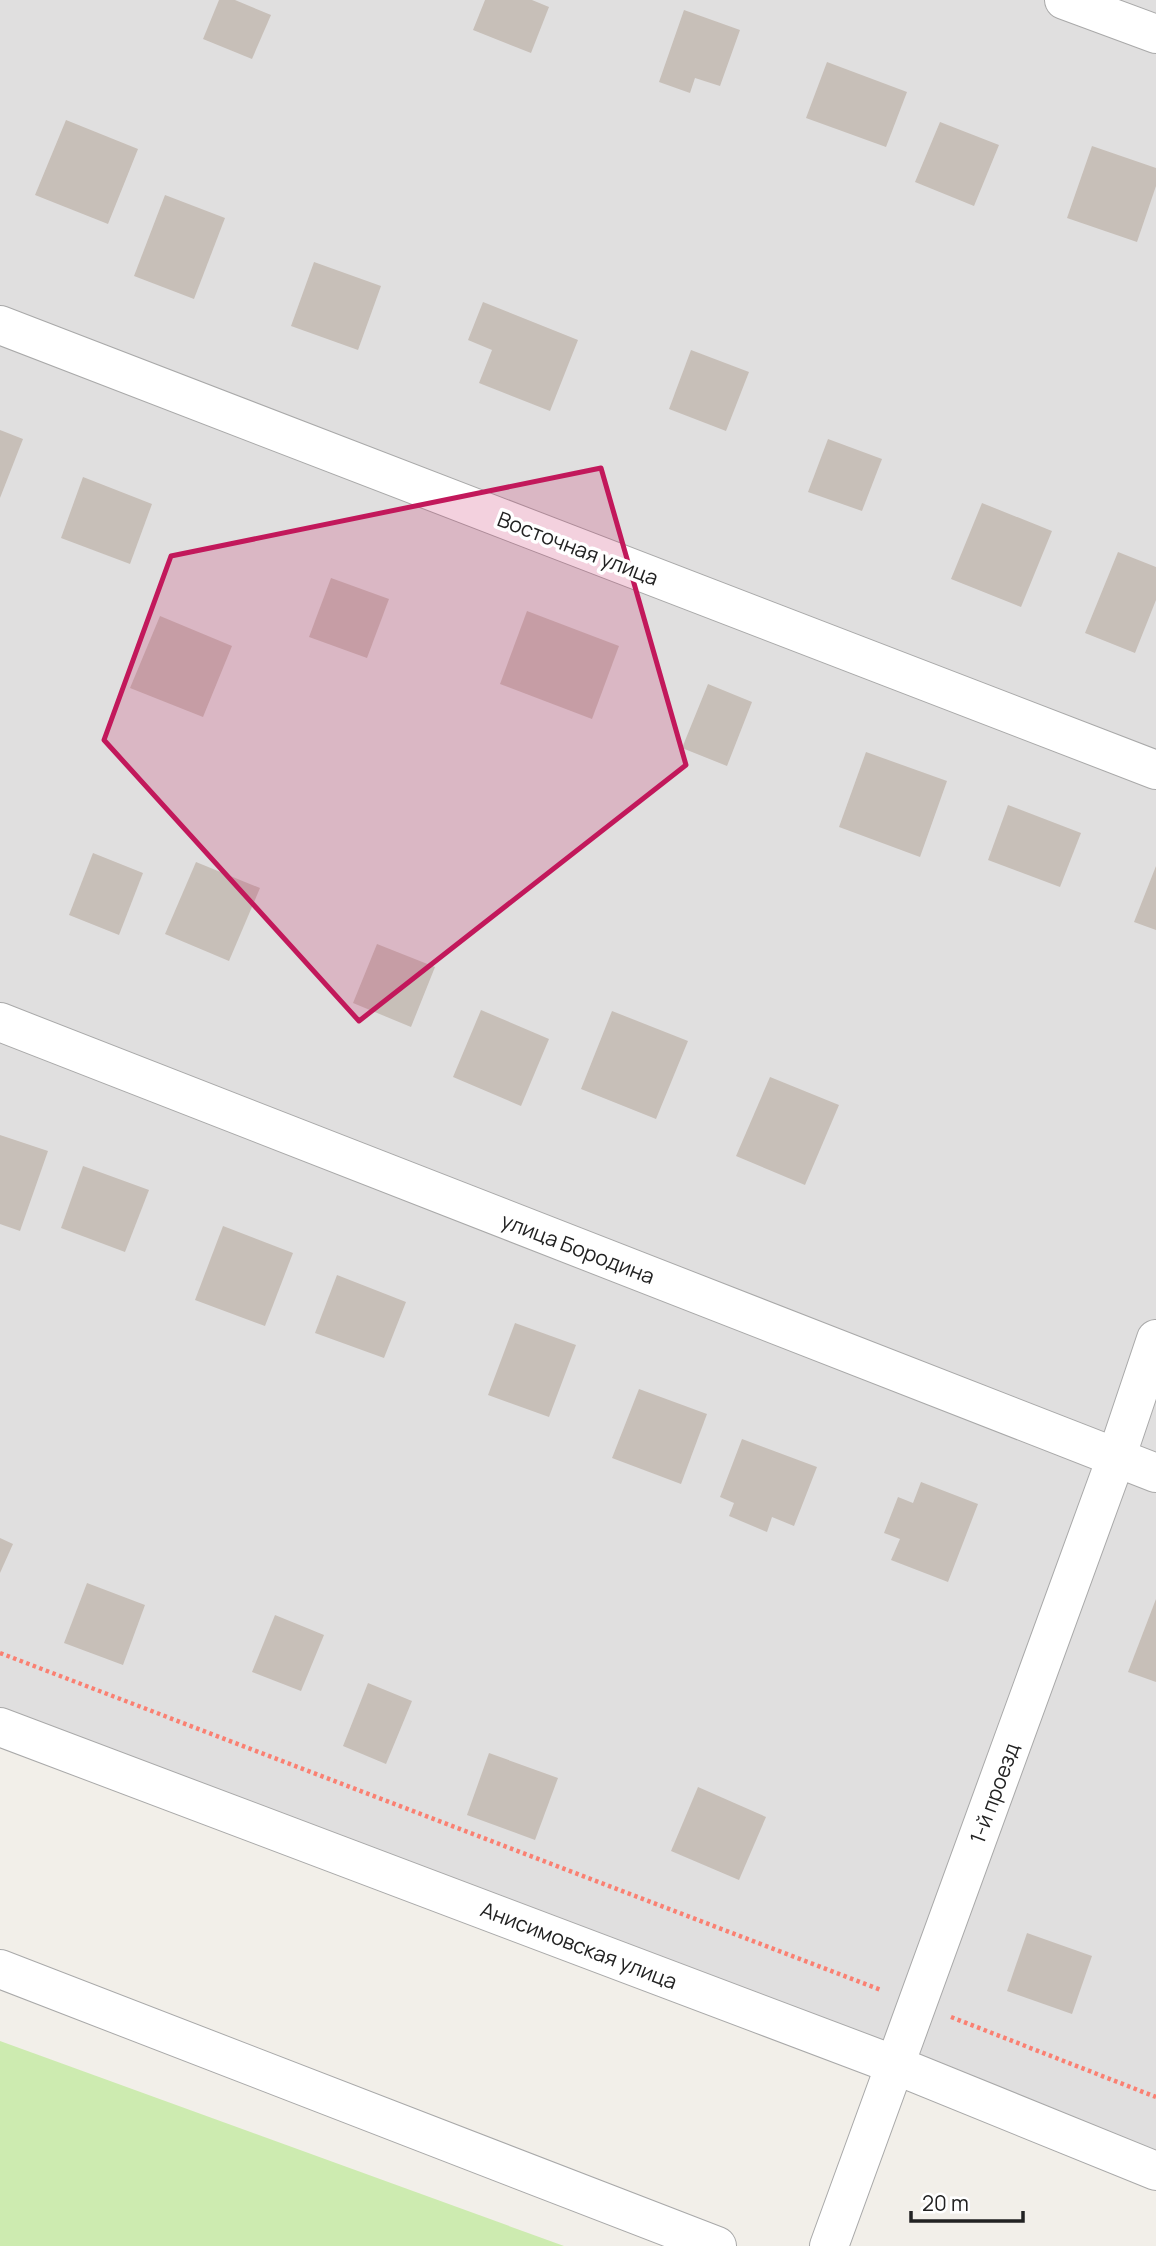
<svg xmlns="http://www.w3.org/2000/svg" width="1156" height="2246" font-family="Manrope,sans-serif">
  <style>
    .residential { fill: #e0dfdf }
    .grass { fill: #cdebb0 }
    .building { fill: #c7bfb8 }
    .lines { fill: none; stroke-linecap: round; stroke-linejoin: round }
    .minor-casing { stroke: #a9a9a9; stroke-width: 40 }
    .path { stroke: #fa8072; stroke-width: 4.5; stroke-dasharray: 3.5 3.5; stroke-linecap: butt }
    .minor { stroke: #fff; stroke-width: 38 }
    .marked { fill: #c2185b; fill-opacity: 0.2; stroke: #c2185b; stroke-width: 5; stroke-linejoin: round }
    .labels { text-anchor: middle; dominant-baseline: central; stroke-width: 7; stroke-linejoin: round; paint-order: stroke }
    .street-label { font-size: 21px; fill: #222; stroke: #fff }
  </style>
  <rect width="100%" height="100%" fill="#f2efe9"/>
  <!-- residential -->
  <path class="residential" d="M0 0H1156V2176L0 1727Z"/>
  <!-- grass -->
  <path class="grass" d="M0 2041 564 2246H0Z"/>
  <!-- building -->
  <g class="building">
    <path d="M219 0H235L271 15 252 59 203 39Z"/>
    <path d="M485 0H532L549 7 531 53 473 30Z"/>
    <path d="M684 10 740 30 720 86 695 78 690 93 659 82Z"/>
    <path d="M827 62 907 92 886 147 806 118Z"/>
    <path d="M66 120 138 149 108 224 35 195Z"/>
    <path d="M940 122 999 145 974 206 915 182Z"/>
    <path d="M1092 146 1156 168V186L1137 242 1067 218Z"/>
    <path d="M165 195 225 218 194 299 134 276Z"/>
    <path d="M314 262 381 286 358 350 291 326Z"/>
    <path d="M483 302 578 340 550 411 479 383 492 350 468 340Z"/>
    <path d="M691 350 749 372 726 431 669 409Z"/>
    <path d="M0 430 23 439 0 498Z"/>
    <path d="M828 439 882 459 862 511 808 492Z"/>
    <path d="M83 477 152 504 130 564 61 538Z"/>
    <path d="M982 503 1052 531 1021 607 951 579Z"/>
    <path d="M1118 552 1156 567V600L1135 653 1085 633Z"/>
    <path d="M331 578 389 599 367 658 309 637Z"/>
    <path d="M527 611 619 646 592 719 500 684Z"/>
    <path d="M160 616 232 646 203 717 130 688Z"/>
    <path d="M708 684 752 702 727 766 682 748Z"/>
    <path d="M866 752 947 781 920 857 839 827Z"/>
    <path d="M1008 805 1081 833 1060 887 988 860Z"/>
    <path d="M93 853 143 873 119 935 69 915Z"/>
    <path d="M196 862 260 888 229 961 165 934Z"/>
    <path d="M1156 866V930L1134 922Z"/>
    <path d="M377 944 435 967 411 1027 353 1003Z"/>
    <path d="M481 1010 549 1039 521 1106 453 1077Z"/>
    <path d="M612 1011 688 1041 656 1119 581 1089Z"/>
    <path d="M770 1077 839 1105 805 1185 736 1156Z"/>
    <path d="M0 1135 48 1151 20 1231 0 1224Z"/>
    <path d="M83 1166 149 1190 125 1252 61 1228Z"/>
    <path d="M223 1226 293 1253 265 1326 195 1300Z"/>
    <path d="M337 1275 406 1302 384 1358 315 1333Z"/>
    <path d="M515 1323 576 1345 549 1417 488 1395Z"/>
    <path d="M639 1389 707 1414 681 1484 612 1458Z"/>
    <path d="M742 1439 817 1467 794 1526 772 1517 767 1532 729 1516 734 1503 720 1497Z"/>
    <path d="M921 1482 978 1504 948 1582 891 1560 900 1539 884 1533 898 1497 913 1503Z"/>
    <path d="M0 1538 13 1544 0 1573Z"/>
    <path d="M87 1583 145 1605 123 1665 64 1643Z"/>
    <path d="M1156 1599V1682L1128 1672Z"/>
    <path d="M275 1615 324 1635 301 1691 252 1672Z"/>
    <path d="M368 1683 412 1701 386 1764 343 1746Z"/>
    <path d="M489 1753 558 1778 535 1840 467 1815Z"/>
    <path d="M698 1787 766 1817 739 1880 671 1851Z"/>
    <path d="M1027 1933 1092 1956 1072 2014 1007 1991Z"/>
  </g>
  <g class="lines">
    <defs>
      <g id="minor">
        <path d="M1064 0 1156 34"/>
        <path d="M0 325 1156 770"/>
        <path d="M0 1022 1156 1473"/>
        <path d="M0 1727 895 2065 1156 2171"/>
        <path d="M0 1969 717 2246"/>
        <path d="M829 2246 1116 1458 1156 1339"/>
      </g>
    </defs>
    <!-- minor casing -->
    <use href="#minor" class="minor-casing"/>
    <!-- path -->
    <g class="path">
      <path d="M0 1653 881 1990"/>
      <path d="M951 2017 1156 2097"/>
    </g>
    <!-- minor -->
    <use href="#minor" class="minor"/>
  </g>
  <!-- marked area -->
  <path class="marked" d="M601 468 686 765 359 1021 104 740 171 556Z"/>
  <g class="labels">
    <!-- street labels -->
    <g class="street-label">
      <text transform="translate(578 548) rotate(21)">Восточная улица</text>
      <text transform="translate(578 1248) rotate(21)">улица Бородина</text>
      <text transform="translate(994 1793) rotate(-70)">1-й проезд</text>
      <text transform="translate(579 1945) rotate(21)">Анисимовская улица</text>
    </g>
  </g>
  <!-- scale -->
  <path d="M911 2211v10h112v-10" fill="none" stroke="#222222" stroke-width="3.5"/>
  <text x="922" y="2211" font-size="21" fill="#222222" stroke="#ffffff" stroke-width="5" paint-order="stroke">20 m</text>
</svg>
